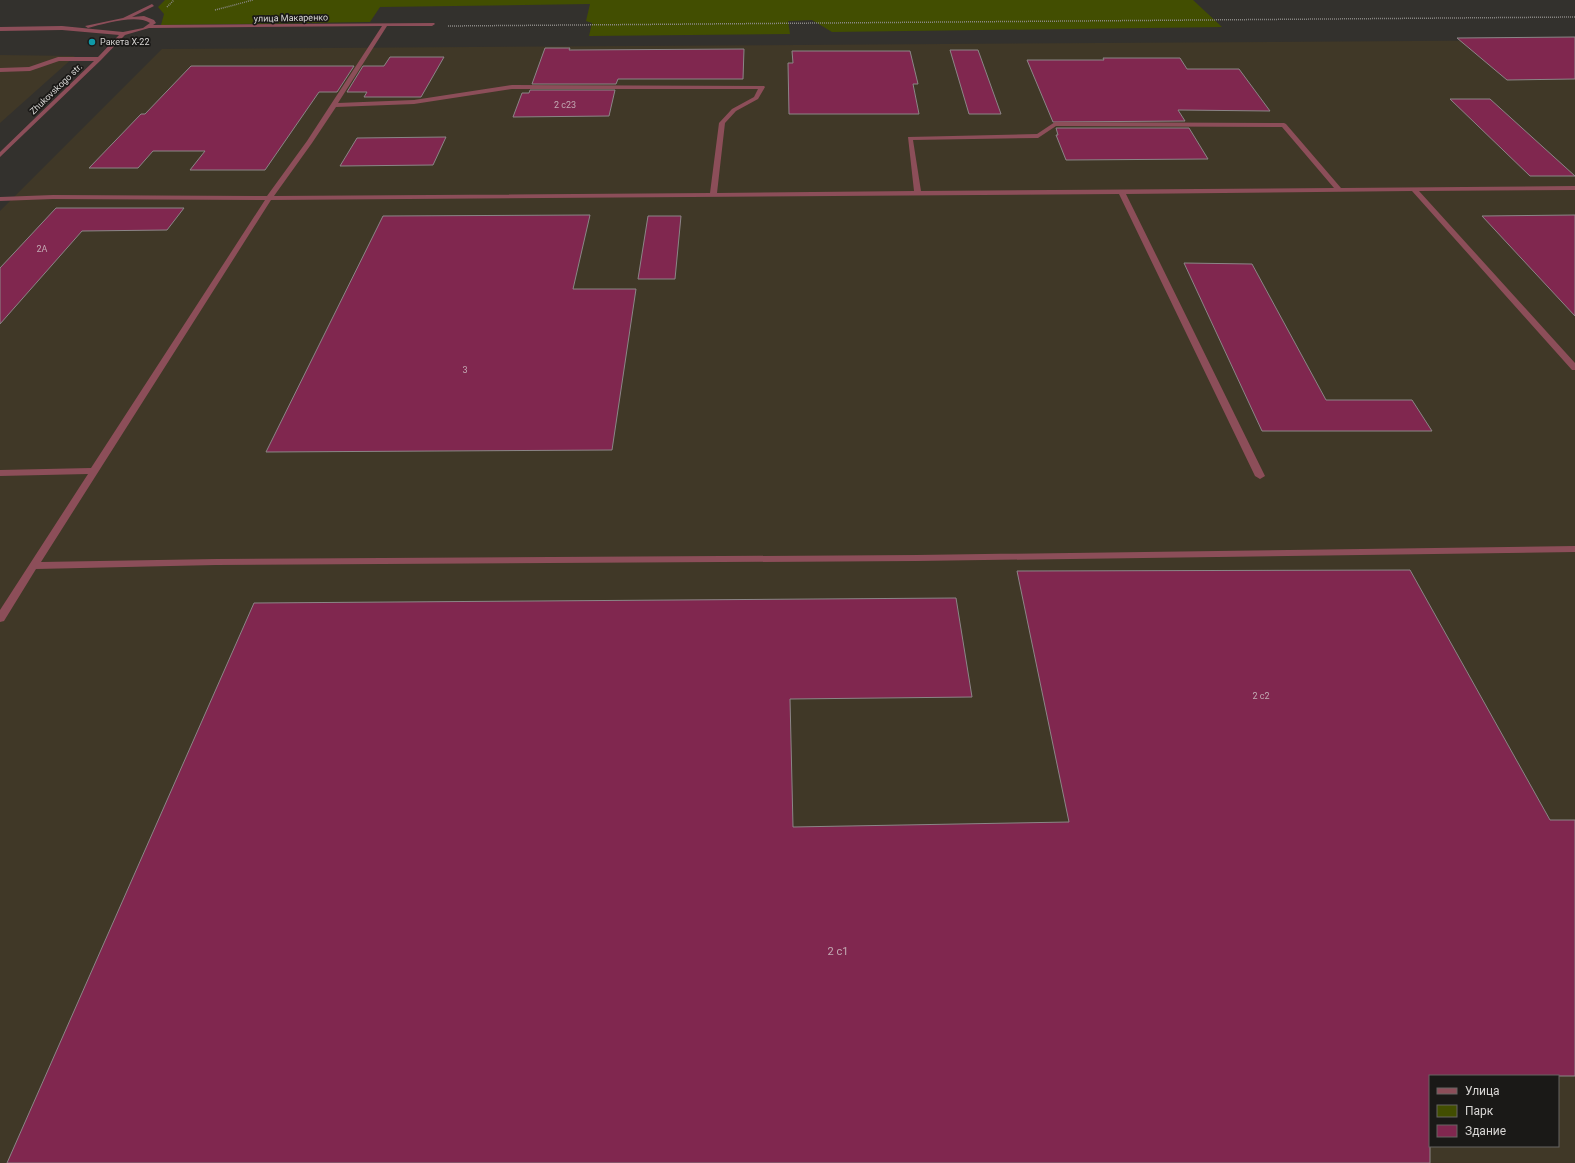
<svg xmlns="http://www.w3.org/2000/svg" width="1575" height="1163" font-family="Roboto,sans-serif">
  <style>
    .industrial { fill: #403827; fill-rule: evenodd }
    .green { fill: #424e01 }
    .building { fill: #80274f; stroke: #8b8687 }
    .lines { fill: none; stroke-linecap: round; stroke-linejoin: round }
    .path { stroke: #8a8885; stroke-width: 1.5; stroke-dasharray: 1 1; stroke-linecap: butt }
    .minor { fill: #8c4e59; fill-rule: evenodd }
    .culture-dot { fill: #0f9aa8; stroke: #1a1917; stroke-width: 1.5 }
    .labels { text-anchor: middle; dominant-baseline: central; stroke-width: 3.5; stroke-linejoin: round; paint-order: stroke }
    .far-street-label { font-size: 9px; fill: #d8d6d4; stroke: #1a1917 }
    .far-poi-label { font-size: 9px; fill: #d8d6d4; stroke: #1a1917; text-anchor: start }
    .number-label { font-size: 9px; fill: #c2aab3 }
    .near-number-label { font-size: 11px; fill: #c2aab3 }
  </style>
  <rect width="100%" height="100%" fill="#33312d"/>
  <!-- industrial -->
  <g class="industrial">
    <path d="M1575 40V1163H0V211L162 49ZM1430 1076H1558V1146H1430Z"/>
    <path d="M0 55 75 56 0 123Z"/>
  </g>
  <!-- green -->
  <path class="green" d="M165 0H1193L1222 27 832 32 812 20 788 21 790 34 589 36 592 23 586 21 590 4 380 7 370 22 161 25 164 14 158 7Z"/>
  <!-- building -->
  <g class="building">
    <path d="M1575 37V79L1507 80 1457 38Z"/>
    <path d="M545 48H570L569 50 744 49 743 79H618L616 84H532Z"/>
    <path d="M950 50H978L1001 114H969Z"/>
    <path d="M792 51H910L918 84H913L919 114H789L788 63H793Z"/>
    <path d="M390 57H444L421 97H364L367 92H347L363 66H384Z"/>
    <path d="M1103 58H1180L1187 69H1239L1270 111 1178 110 1185 121 1053 122 1027 60H1104Z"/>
    <path d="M191 66H354L337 92H319L265 170H190L205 151H153L138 168H89L141 114H145Z"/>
    <path d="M530 90H615L609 116 513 117 522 93H529Z"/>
    <path d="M1450 99H1490L1575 176H1530Z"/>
    <path d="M1056 128H1189L1208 159 1066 160 1056 135H1058Z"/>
    <path d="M446 137 433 165 340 166 357 138Z"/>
    <path d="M56 208H184L167 230 82 231 0 324V268Z"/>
    <path d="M590 215 573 289H636L612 450 266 452 383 216Z"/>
    <path d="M1575 215V316L1482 216Z"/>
    <path d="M648 216H681L675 279H638Z"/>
    <path d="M1184 263 1252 264 1326 400H1412L1432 431H1262Z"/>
    <path d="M1410 570 1550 820H1575V1076H1430V1163H7L254 603 956 598 972 697 790 699 793 827 1069 822 1017 571Z"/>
  </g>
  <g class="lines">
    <!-- path -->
    <g class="path">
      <path d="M167 7 174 0"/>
      <path d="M215 10 253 0"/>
      <path d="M448 26 1575 17"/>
    </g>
    <!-- minor -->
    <path class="minor" d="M152 4 154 6 132 17 144 16 154 20 156 23 153 25 434 23 435 24 432 26H387L338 103 414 100 512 85 764 86 765 87 758 99 736 111 725 123 717 193 914 191 908 137 1037 134 1055 122 1284 123 1286 124 1341 188 1575 186V190L1419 191 1575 363V370H1572L1412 191 1126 194 1265 476 1260 479 1255 476 1119 194 271 200 41 562 216 559 916 555 1575 546V552L916 561 216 565 36 569 4 621 0 622V610L88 474 0 476V470L91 468 265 200 53 199 0 201V197L53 195 267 196 307 141 382 26 149 28 125 35 101 60 0 157V152L94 61H59L30 71 0 72V68L29 67 58 57H98L119 35 62 30 0 31V27L62 26 123 32 143 28 150 23C136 14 104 24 88 28L85 26 123 18ZM512 89H758L754 97 732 109 719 123 710 193 274 196 312 143 336 107 414 104ZM1056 126 1282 127 1334 188 921 191 913 140 1038 138Z"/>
  </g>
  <!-- markers -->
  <circle class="culture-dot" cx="92" cy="42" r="4"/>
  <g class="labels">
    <!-- far-street labels -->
    <g class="far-street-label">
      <text transform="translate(291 18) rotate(-1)">улица Макаренко</text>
      <text transform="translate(56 89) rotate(-44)">Zhukovskogo str.</text>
    </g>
    <!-- far-poi labels -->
    <g class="far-poi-label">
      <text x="100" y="42">Ракета Х-22</text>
    </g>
    <!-- number labels -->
    <g class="number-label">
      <text x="565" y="105">2 с23</text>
      <text x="42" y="249">2А</text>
      <text x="465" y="370">3</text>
      <text x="1261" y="696">2 с2</text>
    </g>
    <!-- near-number labels -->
    <g class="near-number-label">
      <text x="838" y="951">2 с1</text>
    </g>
  </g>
  <!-- legend -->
  <rect x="1429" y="1075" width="130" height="72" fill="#1a1917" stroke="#666563"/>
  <rect x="1437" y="1088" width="20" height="6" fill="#8c4e59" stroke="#666563"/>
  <text x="1465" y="1095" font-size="12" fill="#d8d6d4">Улица</text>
  <rect x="1437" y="1105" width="20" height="12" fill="#424e01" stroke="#666563"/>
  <text x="1465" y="1115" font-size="12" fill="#d8d6d4">Парк</text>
  <rect x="1437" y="1125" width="20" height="12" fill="#80274f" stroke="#666563"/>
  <text x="1465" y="1135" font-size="12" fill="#d8d6d4">Здание</text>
</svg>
